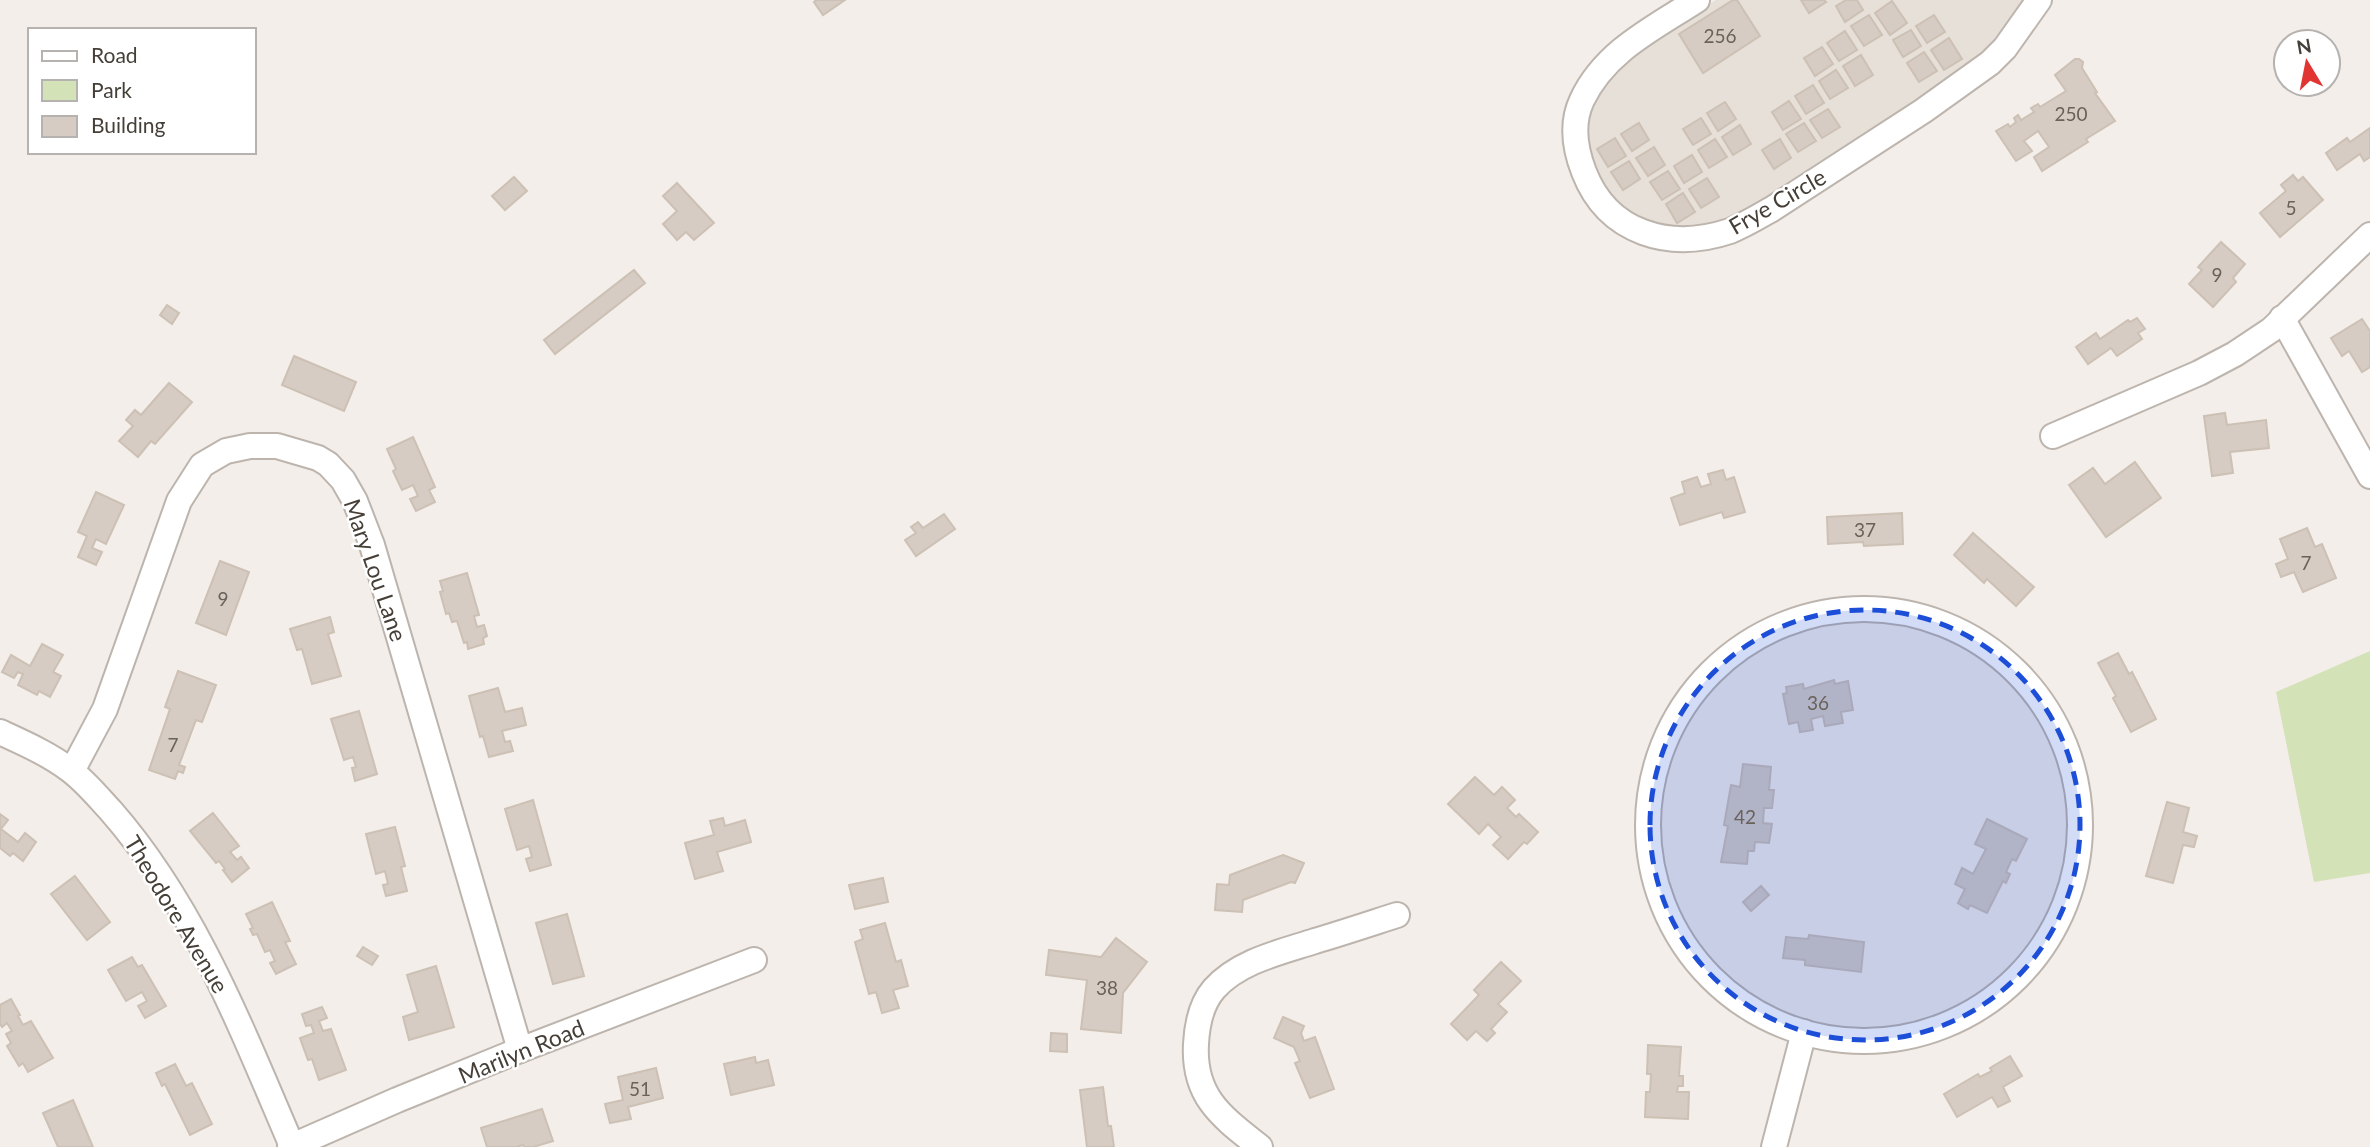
<svg xmlns="http://www.w3.org/2000/svg" width="2370" height="1147" font-family="Lato,sans-serif">
  <style>
    .residential { fill: #e6e0d8 }
    .green { fill: #d4e2b7 }
    .building { fill: #d6ccc3; stroke: #cdc0b4; stroke-width: 2 }
    .lines { fill: none; stroke-linecap: round; stroke-linejoin: round }
    .minor-casing { stroke: #bdb5ad; stroke-width: 28 }
    .minor { stroke: #fff; stroke-width: 24 }
    .marked { fill: #1d4ed8; fill-opacity: 0.2; stroke: #1d4ed8; stroke-width: 5; stroke-dasharray: 14 9; stroke-linejoin: round }
    .labels { text-anchor: middle; dominant-baseline: central; stroke-width: 5; stroke-linejoin: round; paint-order: stroke }
    .number-label { font-size: 19px; fill: #69625b }
    .street-label { font-size: 23px; fill: #453f38; stroke: #fff }
  </style>
  <rect width="100%" height="100%" fill="#f3eee9"/>
  <!-- residential -->
  <path class="residential" d="M1716 0H2023L1979 60 1756 210 1718 224 1677 230 1642 222 1621 208 1599 184 1586 154 1588 121 1602 91 1618 67 1640 48Z"/>
  <!-- green -->
  <path class="green" d="M2370 651V873L2314 882 2276 692Z"/>
  <!-- building -->
  <g class="building">
    <path d="M816 0H845L823 15 814 2Z"/>
    <path d="M1733 0H1737L1760 36 1703 73 1679 34Z"/>
    <path d="M1801 0H1824L1826 2 1809 13Z"/>
    <path d="M1846 0H1857L1863 10 1845 22 1836 6Z"/>
    <path d="M1892 1 1907 23 1890 35 1875 13Z"/>
    <path d="M1869 15 1882 35 1864 46 1851 26Z"/>
    <path d="M1934 15 1945 32 1927 43 1916 26Z"/>
    <path d="M1911 30 1921 46 1903 57 1893 40Z"/>
    <path d="M1845 31 1857 50 1839 61 1827 43Z"/>
    <path d="M1949 38 1962 59 1944 70 1931 50Z"/>
    <path d="M1822 47 1833 64 1815 76 1804 58Z"/>
    <path d="M1924 52 1937 71 1919 82 1907 63Z"/>
    <path d="M1861 55 1873 75 1855 86 1843 66Z"/>
    <path d="M2075 59H2079L2083 62 2082 68 2097 92 2095 93 2115 121 2086 139 2088 142 2042 171 2034 157 2049 147 2038 131 2024 141 2032 151 2016 161 1996 131 2008 124 2010 127 2016 122 2014 118 2018 115 2021 120 2034 112 2031 108 2038 104 2040 107 2066 91 2055 75Z"/>
    <path d="M1836 70 1848 88 1830 99 1819 81Z"/>
    <path d="M1813 85 1824 103 1806 114 1795 96Z"/>
    <path d="M1789 101 1801 119 1783 130 1772 112Z"/>
    <path d="M1725 102 1736 119 1718 131 1707 113Z"/>
    <path d="M1828 109 1840 127 1822 138 1810 120Z"/>
    <path d="M1701 118 1711 134 1693 145 1683 129Z"/>
    <path d="M1639 123 1649 140 1632 151 1621 134Z"/>
    <path d="M1804 123 1816 141 1798 152 1786 134Z"/>
    <path d="M1740 125 1751 144 1733 155 1722 137Z"/>
    <path d="M2370 128V157L2364 161 2360 154 2337 170 2326 153 2347 138 2350 142Z"/>
    <path d="M1615 138 1626 156 1608 167 1597 149Z"/>
    <path d="M1715 139 1727 157 1709 168 1698 150Z"/>
    <path d="M1780 139 1791 158 1774 169 1762 150Z"/>
    <path d="M1654 147 1665 165 1648 176 1636 158Z"/>
    <path d="M1692 155 1702 172 1684 183 1674 166Z"/>
    <path d="M1629 161 1640 179 1623 190 1611 172Z"/>
    <path d="M1668 171 1680 189 1662 200 1650 182Z"/>
    <path d="M2293 175 2298 181 2303 177 2323 200 2280 237 2260 213 2286 191 2281 185Z"/>
    <path d="M514 177 527 191 505 210 492 196Z"/>
    <path d="M1707 178 1719 197 1701 208 1689 189Z"/>
    <path d="M677 183 714 223 694 240 686 232 677 240 663 224 677 211 663 196Z"/>
    <path d="M1683 193 1695 212 1677 223 1666 204Z"/>
    <path d="M2221 242 2245 264 2233 278 2236 282 2213 307 2189 284 2202 270 2198 267Z"/>
    <path d="M634 270 645 283 555 354 544 340Z"/>
    <path d="M167 305 179 313 172 324 160 315Z"/>
    <path d="M2137 318 2145 329 2138 333 2142 339 2117 356 2111 348 2088 364 2076 347 2096 333 2100 339 2128 320 2130 322Z"/>
    <path d="M2362 319 2370 331V367L2362 372 2349 351 2342 356 2331 338Z"/>
    <path d="M294 356 356 382 344 411 282 385Z"/>
    <path d="M169 383 192 402 155 444 151 441 138 457 119 441 133 426 126 420 135 410 141 415Z"/>
    <path d="M2225 413 2227 425 2266 420 2269 448 2230 452 2233 473 2212 476 2204 416Z"/>
    <path d="M413 437 435 487 429 490 435 502 416 511 410 499 418 496 413 485 402 490 393 471 396 469 387 449Z"/>
    <path d="M2135 462 2161 498 2106 537 2069 485 2093 468 2105 484Z"/>
    <path d="M1723 470 1726 480 1734 477 1745 512 1724 518 1722 512 1680 525 1671 498 1685 493 1682 482 1697 477 1701 487 1711 484 1708 474Z"/>
    <path d="M96 492 124 505 106 544 96 539 92 548 102 552 96 565 78 557 87 536 78 532Z"/>
    <path d="M1902 513 1903 544 1864 546 1863 542 1828 544 1827 517Z"/>
    <path d="M944 514 955 529 916 556 905 540 916 533 911 527 918 522 923 528Z"/>
    <path d="M2307 528 2315 547 2322 544 2336 578 2303 592 2294 572 2281 577 2276 564 2288 559 2280 539Z"/>
    <path d="M1973 533 2034 587 2016 606 1987 579 1984 583 1954 555Z"/>
    <path d="M220 561 249 572 226 635 196 623Z"/>
    <path d="M467 573 479 615 474 616 477 627 484 625 487 636 483 638 484 644 468 649 467 642 464 643 457 621 452 622 449 613 446 614 440 592 443 591 440 581Z"/>
    <path d="M330 617 334 632 328 634 341 676 312 684 302 649 297 650 290 629Z"/>
    <path d="M42 644 63 655 53 672 61 676 50 697 39 691 37 695 18 685 23 674 18 672 14 678 2 672 11 655 30 666Z"/>
    <path d="M2118 653 2129 674 2132 672 2156 719 2131 732 2113 698 2116 696 2098 663Z"/>
    <path d="M178 671 216 685 202 722 196 720 179 765 185 767 183 773 178 771 175 779 149 770 170 709 165 707Z"/>
    <path d="M1834 680 1835 684 1848 681 1853 710 1841 712 1843 723 1825 726 1823 716 1811 719 1813 730 1800 732 1798 722 1789 724 1783 694 1787 693 1786 687 1803 684 1804 689Z"/>
    <path d="M498 688 505 712 522 708 526 725 502 731 505 742 510 741 513 751 489 757 483 736 480 737 469 696Z"/>
    <path d="M359 711 377 774 355 781 352 768 356 767 353 757 344 760 331 719Z"/>
    <path d="M1743 764 1771 767 1769 790H1774L1772 808H1764L1763 823 1772 824 1769 843 1755 842 1754 851H1748L1747 864 1721 862 1728 826 1724 825 1731 785 1740 787Z"/>
    <path d="M1475 777 1494 795 1502 787 1515 800 1507 808 1516 817 1519 814 1538 832 1527 844 1524 842 1508 859 1493 845 1501 837 1488 824 1479 834 1448 804Z"/>
    <path d="M533 800 551 865 530 871 526 859 532 857 529 846 517 850 505 809Z"/>
    <path d="M2167 802 2189 808 2183 832 2197 836 2194 847 2183 845 2173 883 2146 876Z"/>
    <path d="M213 813 239 846 230 852 237 860 241 857 249 868 232 882 223 870 225 869 219 861 216 863 190 831Z"/>
    <path d="M0 814 8 820 1 829 18 842 25 833 36 842 23 861 13 853 10 856 0 848Z"/>
    <path d="M723 818 725 826 745 820 751 842 717 852 723 871 695 879 685 843 714 835 710 821Z"/>
    <path d="M1987 819 2027 839 2016 861 2012 859 2006 872 2010 874 2006 883 2003 881 1987 913 1970 905 1968 909 1958 903 1965 889 1955 884 1962 868 1973 874 1986 849 1975 844Z"/>
    <path d="M395 827 405 866 401 867 407 891 386 896 383 885 388 884 385 871 376 874 366 834Z"/>
    <path d="M1283 855 1304 863 1295 883 1291 882 1243 900 1242 912 1215 910 1217 884 1229 885 1230 875Z"/>
    <path d="M75 876 110 922 87 940 51 894Z"/>
    <path d="M883 878 888 902 855 909 849 885Z"/>
    <path d="M1761 886 1769 895 1751 911 1743 902Z"/>
    <path d="M272 902 290 941 285 942 296 964 276 974 270 963 275 961 270 950 265 952 257 934 253 935 250 929 253 928 246 914Z"/>
    <path d="M567 914 584 976 553 984 536 923Z"/>
    <path d="M885 923 896 962 901 960 908 986 893 990 899 1008 882 1013 876 992 869 994 855 942 863 939 860 930Z"/>
    <path d="M1809 935 1864 942 1861 972 1805 965V960L1783 958 1786 937 1808 939Z"/>
    <path d="M1116 938 1147 962 1123 993 1121 1033 1081 1029 1087 980 1046 975 1049 950 1101 957Z"/>
    <path d="M363 947 378 956 372 965 357 956Z"/>
    <path d="M132 957 138 967 142 965 166 1006 145 1018 138 1006 147 1001 142 992 126 1001 108 970Z"/>
    <path d="M1501 962 1521 981 1498 1004 1507 1012 1491 1029 1495 1033 1487 1041 1476 1031 1467 1040 1451 1024 1479 995 1474 990Z"/>
    <path d="M436 966 454 1027 409 1040 403 1017 418 1012 407 975Z"/>
    <path d="M11 999 20 1015 18 1016 23 1025 31 1021 53 1058 28 1072 23 1063 19 1066 7 1046 11 1043 6 1034 12 1031 7 1023 2 1027 0 1024V1005Z"/>
    <path d="M322 1007 327 1018 319 1021 323 1031 331 1029 346 1070 319 1080 312 1059 308 1060 300 1038 314 1033 311 1025 306 1026 302 1014Z"/>
    <path d="M1283 1017 1304 1026 1301 1033 1304 1041 1315 1037 1334 1089 1310 1098 1295 1063 1300 1061 1294 1047 1274 1038Z"/>
    <path d="M1051 1033 1067 1034V1052L1050 1051Z"/>
    <path d="M1648 1045 1681 1047 1679 1076H1683V1086H1678L1677 1092H1689L1688 1119 1645 1117 1646 1092H1650L1651 1074H1647Z"/>
    <path d="M2010 1056 2022 1076 2003 1087 2010 1101 1998 1107 1992 1097 1957 1117 1944 1094 1978 1074 1980 1077 1992 1071 1990 1068Z"/>
    <path d="M755 1057 756 1063 768 1060 774 1085 731 1095 724 1064Z"/>
    <path d="M175 1064 186 1086 192 1083 212 1124 190 1135 165 1084 162 1086 156 1073Z"/>
    <path d="M656 1068 663 1098 628 1107 631 1119 610 1123 605 1104 623 1100 618 1077Z"/>
    <path d="M1103 1087 1108 1126H1111L1114 1147H1087L1080 1090Z"/>
    <path d="M73 1100 93 1147H58L43 1113Z"/>
    <path d="M542 1109 553 1141 533 1147H524L523 1145 516 1147H487L481 1128Z"/>
  </g>
  <g class="lines">
    <defs>
      <g id="minor">
        <path d="M1697 0C1654 28 1605 51 1582 100 1571 123 1575 149 1584 172 1608 234 1670 251 1730 231 1745 225 1758 217 1772 209L1923 111 1990 63 2005 48 2039 0"/>
        <path d="M2282 318 2370 476"/>
        <path d="M2053 436 2199 373 2235 354 2271 330 2370 235"/>
        <circle cx="1864" cy="825" r="216"/>
        <path d="M0 732C24 743 49 754 70 770 85 781 98 797 111 811 195 907 242 1030 292 1146"/>
        <path d="M72 771 105 709 179 501 202 465 226 451 250 446H277L318 458 328 464 343 480 355 501 372 545 520 1050"/>
        <path d="M290 1147 397 1100 520 1050 754 960"/>
        <path d="M1260 1147C1222 1117 1193 1097 1196 1044 1197 1024 1201 1004 1214 989 1239 961 1281 952 1315 941 1342 933 1369 924 1397 915"/>
        <path d="M1774 1147 1804 1032"/>
      </g>
    </defs>
    <!-- minor casing -->
    <use href="#minor" class="minor-casing"/>
    <!-- minor -->
    <use href="#minor" class="minor"/>
  </g>
  <!-- marked area -->
  <path class="marked" d="M1650 825a215 215 0 1 1 430 0a215 215 0 1 1-430 0Z"/>
  <g class="labels">
    <!-- number labels -->
    <g class="number-label">
      <text x="1720" y="35">256</text>
      <text x="2071" y="113">250</text>
      <text x="2291" y="207">5</text>
      <text x="2217" y="274">9</text>
      <text x="1865" y="529">37</text>
      <text x="2306" y="562">7</text>
      <text x="223" y="598">9</text>
      <text x="1818" y="702">36</text>
      <text x="173" y="744">7</text>
      <text x="1745" y="816">42</text>
      <text x="1107" y="987">38</text>
      <text x="640" y="1088">51</text>
    </g>
    <!-- street labels -->
    <g class="street-label">
      <text transform="translate(1777 201) rotate(-30)">Frye Circle</text>
      <text transform="translate(376 570) rotate(71)">Mary Lou Lane</text>
      <text transform="translate(177 914) rotate(59)">Theodore Avenue</text>
      <text transform="translate(521 1051) rotate(-22)">Marilyn Road</text>
    </g>
  </g>
  <!-- legend -->
  <rect x="28" y="28" width="228" height="126" fill="#ffffff" stroke="#b5b2af" stroke-width="2"/>
  <rect x="42" y="51" width="35" height="10" fill="#ffffff" stroke="#b5b2af" stroke-width="2"/>
  <text x="91" y="63" font-size="21" fill="#453f38">Road</text>
  <rect x="42" y="80" width="35" height="21" fill="#d4e2b7" stroke="#b5b2af" stroke-width="2"/>
  <text x="91" y="98" font-size="21" fill="#453f38">Park</text>
  <rect x="42" y="116" width="35" height="21" fill="#d6ccc3" stroke="#b5b2af" stroke-width="2"/>
  <text x="91" y="133" font-size="21" fill="#453f38">Building</text>
  <!-- north arrow -->
  <g transform="translate(2307 63) rotate(350)"><circle r="33" fill="#ffffff" stroke="#b5b2af" stroke-width="2"/>
  <path d="M0-5L12 26L0 18L-12 26Z" fill="#e13531"/>
  <text y="-10" font-size="19" font-weight="bold" text-anchor="middle" fill="#453f38">N</text>
  </g>
</svg>
